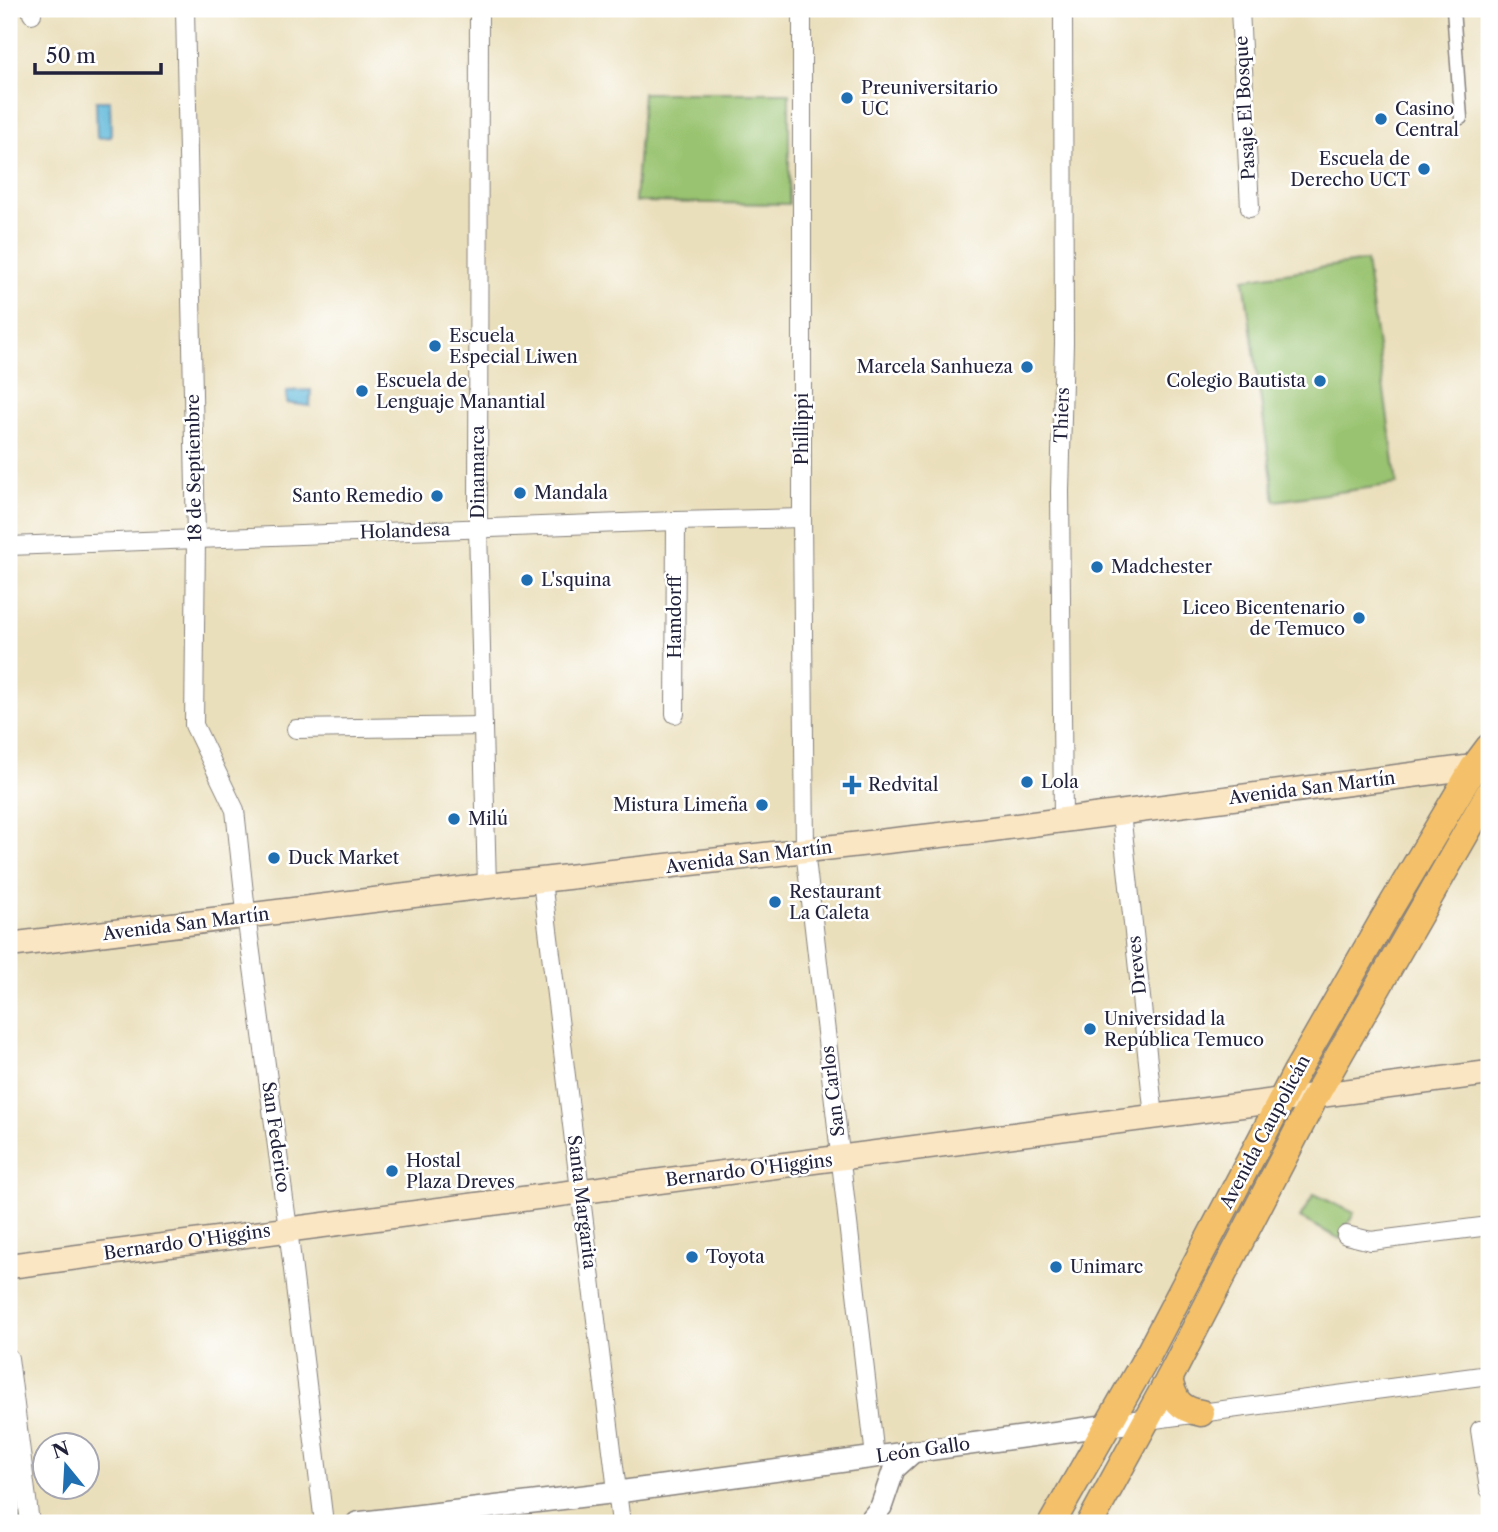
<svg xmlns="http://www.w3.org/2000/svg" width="1498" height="1532" font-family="'Libre Caslon Text',serif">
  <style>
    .green { fill: #99c370; stroke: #5e7256; stroke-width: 2 }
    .water { fill: #5ab6d8; stroke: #3e6c8a; stroke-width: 2 }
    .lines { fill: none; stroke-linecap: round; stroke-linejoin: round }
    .pedestrian-casing { stroke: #86807b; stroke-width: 15 }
    .minor-casing { stroke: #86807b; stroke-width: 20 }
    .tertiary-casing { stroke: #86807b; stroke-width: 24 }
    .secondary-casing { stroke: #86807b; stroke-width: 27 }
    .primary-casing { stroke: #86807b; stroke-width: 29 }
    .pedestrian { stroke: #fff; stroke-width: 12 }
    .minor { stroke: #fff; stroke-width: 18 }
    .tertiary { stroke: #fff; stroke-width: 21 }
    .secondary { stroke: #fbe6c3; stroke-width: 24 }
    .primary { stroke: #f4c16a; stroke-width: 26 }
    .poi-dot { fill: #1f6fb2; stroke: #fff; stroke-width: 2.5 }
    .labels { text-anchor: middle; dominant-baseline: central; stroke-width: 5; stroke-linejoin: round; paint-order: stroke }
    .poi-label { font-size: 18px; fill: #22223b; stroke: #fff; text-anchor: start }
    .street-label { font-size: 18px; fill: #22223b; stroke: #fff }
  </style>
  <rect width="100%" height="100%" fill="#fff"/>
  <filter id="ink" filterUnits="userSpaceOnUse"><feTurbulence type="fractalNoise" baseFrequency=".0143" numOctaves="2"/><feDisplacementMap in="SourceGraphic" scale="14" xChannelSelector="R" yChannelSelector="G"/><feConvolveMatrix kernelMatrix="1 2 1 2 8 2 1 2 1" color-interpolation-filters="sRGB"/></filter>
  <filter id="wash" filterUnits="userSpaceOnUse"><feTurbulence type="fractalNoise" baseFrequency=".00686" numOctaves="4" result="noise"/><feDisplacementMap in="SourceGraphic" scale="28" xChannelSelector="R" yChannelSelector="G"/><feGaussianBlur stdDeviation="1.57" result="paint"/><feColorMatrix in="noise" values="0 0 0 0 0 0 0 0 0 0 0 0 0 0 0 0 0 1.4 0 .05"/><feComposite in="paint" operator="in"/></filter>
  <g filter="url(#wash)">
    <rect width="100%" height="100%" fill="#eadfbb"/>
    <!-- green -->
    <g class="green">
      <path d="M643 93H789V204L635 202Z"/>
      <path d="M1366 261 1397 484 1275 501 1244 279Z"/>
      <path d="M1314 1194 1354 1213 1340 1239 1300 1218Z"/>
      <path d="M9 1428 21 1523H9Z"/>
    </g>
    <!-- water -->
    <g class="water">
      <path d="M96 101H110L111 137 97 138Z"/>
      <path d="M311 390 310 406 287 403V391Z"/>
    </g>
  </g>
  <g filter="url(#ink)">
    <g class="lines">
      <defs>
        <path id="pedestrian" d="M1453 9 1461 118"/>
        <g id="minor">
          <path d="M32 9V14"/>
          <path d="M185 9 196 538 194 725 235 810 248 930 288 1229 324 1523"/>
          <path d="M479 9 478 528 487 887"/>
          <path d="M802 9V518L805 850 875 1457"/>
          <path d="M1240 9 1250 208"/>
          <path d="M9 546 676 521 802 518"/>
          <path d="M675 714 676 521"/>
          <path d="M296 729 483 726"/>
          <path d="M1121 813 1154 1117"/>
          <path d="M1063 820 1060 491 1064 343 1063 9"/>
          <path d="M542 881 621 1523"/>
          <path d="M1346 1235 1371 1241 1489 1226"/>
          <path d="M9 1358 30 1523"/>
          <path d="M1147 1420 1489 1375"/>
          <path d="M1480 1430 1489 1489"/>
        </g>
        <g id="tertiary">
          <path d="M357 1523 618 1492 1147 1420"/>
          <path d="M868 1523 881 1507 894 1469 914 1451"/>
        </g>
        <g id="secondary">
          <path d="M9 945 479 887 985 830 1489 765"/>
          <path d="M9 1266 1489 1073"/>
        </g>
        <g id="primary">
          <path d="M1169 1379C1174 1400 1179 1409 1201 1413"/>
          <path d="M1052 1523 1149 1353 1295 1074 1383 920 1474 767 1489 747"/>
          <path d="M1090 1523 1169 1379 1315 1097 1489 793"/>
        </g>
      </defs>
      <!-- pedestrian casing -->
      <use href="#pedestrian" class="pedestrian-casing"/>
      <!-- minor casing -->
      <use href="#minor" class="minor-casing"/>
      <!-- tertiary casing -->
      <use href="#tertiary" class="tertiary-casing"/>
      <!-- secondary casing -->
      <use href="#secondary" class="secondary-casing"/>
      <!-- primary casing -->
      <use href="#primary" class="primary-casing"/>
      <!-- pedestrian -->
      <use href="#pedestrian" class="pedestrian"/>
      <!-- minor -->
      <use href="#minor" class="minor"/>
      <!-- tertiary -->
      <use href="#tertiary" class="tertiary"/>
      <!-- secondary -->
      <use href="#secondary" class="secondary"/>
      <!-- primary -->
      <use href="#primary" class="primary"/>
    </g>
  </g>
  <!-- markers -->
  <g class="poi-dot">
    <circle cx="847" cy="98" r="7"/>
    <circle cx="1381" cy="119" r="7"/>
    <circle cx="1424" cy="169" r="7"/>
    <circle cx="435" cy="346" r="7"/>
    <circle cx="1027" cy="367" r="7"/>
    <circle cx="1320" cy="381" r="7"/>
    <circle cx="362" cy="391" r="7"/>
    <circle cx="520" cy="493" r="7"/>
    <circle cx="437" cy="496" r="7"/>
    <circle cx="1097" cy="567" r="7"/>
    <circle cx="527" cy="580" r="7"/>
    <circle cx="1359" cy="618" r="7"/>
    <circle cx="1027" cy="782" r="7"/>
    <path d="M848.5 774.5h7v7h7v7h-7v7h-7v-7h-7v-7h7z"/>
    <circle cx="762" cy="805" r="7"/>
    <circle cx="454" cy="819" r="7"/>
    <circle cx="274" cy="858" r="7"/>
    <circle cx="775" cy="902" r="7"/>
    <circle cx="1090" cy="1029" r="7"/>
    <circle cx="392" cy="1171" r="7"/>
    <circle cx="692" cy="1257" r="7"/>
    <circle cx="1056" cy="1267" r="7"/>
  </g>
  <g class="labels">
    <!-- poi labels -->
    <g class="poi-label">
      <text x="861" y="88">Preuniversitario<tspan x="861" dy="21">UC</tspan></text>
      <text x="1395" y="109">Casino<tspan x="1395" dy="21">Central</tspan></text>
      <text x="1410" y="159" text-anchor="end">Escuela de<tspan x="1410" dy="21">Derecho UCT</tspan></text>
      <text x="449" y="336">Escuela<tspan x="449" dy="21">Especial Liwen</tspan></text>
      <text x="1013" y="367" text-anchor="end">Marcela Sanhueza</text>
      <text x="376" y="381">Escuela de<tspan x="376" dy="21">Lenguaje Manantial</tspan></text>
      <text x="1306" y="381" text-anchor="end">Colegio Bautista</text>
      <text x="534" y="493">Mandala</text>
      <text x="423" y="496" text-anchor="end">Santo Remedio</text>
      <text x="1111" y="567">Madchester</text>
      <text x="541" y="580">L'squina</text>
      <text x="1345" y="608" text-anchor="end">Liceo Bicentenario<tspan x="1345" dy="21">de Temuco</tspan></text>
      <text x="1041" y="782">Lola</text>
      <text x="868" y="785">Redvital</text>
      <text x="748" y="805" text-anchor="end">Mistura Limeña</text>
      <text x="468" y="819">Milú</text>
      <text x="288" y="858">Duck Market</text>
      <text x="789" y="892">Restaurant<tspan x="789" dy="21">La Caleta</tspan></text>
      <text x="1104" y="1019">Universidad la<tspan x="1104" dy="21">República Temuco</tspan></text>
      <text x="406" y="1161">Hostal<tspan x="406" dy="21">Plaza Dreves</tspan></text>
      <text x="706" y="1257">Toyota</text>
      <text x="1070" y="1267">Unimarc</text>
    </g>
    <!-- street labels -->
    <g class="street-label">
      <text transform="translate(1245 108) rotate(-93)">Pasaje El Bosque</text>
      <text transform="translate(1062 415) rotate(-88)">Thiers</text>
      <text transform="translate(802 429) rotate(-90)">Phillippi</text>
      <text transform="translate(194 468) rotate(-91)">18 de Septiembre</text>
      <text transform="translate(478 472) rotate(-90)">Dinamarca</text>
      <text transform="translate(405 531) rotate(-2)">Holandesa</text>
      <text transform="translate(675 617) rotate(-90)">Hamdorff</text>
      <text transform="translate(1312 788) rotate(-7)">Avenida San Martín</text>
      <text transform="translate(749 857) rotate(-7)">Avenida San Martín</text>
      <text transform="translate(186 924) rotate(-7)">Avenida San Martín</text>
      <text transform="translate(1137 965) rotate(-96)">Dreves</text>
      <text transform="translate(833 1091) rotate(-97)">San Carlos</text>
      <text transform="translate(1265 1132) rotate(-62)">Avenida Caupolicán</text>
      <text transform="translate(276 1137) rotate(82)">San Federico</text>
      <text transform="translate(749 1170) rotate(-7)">Bernardo O'Higgins</text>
      <text transform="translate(582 1202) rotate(83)">Santa Margarita</text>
      <text transform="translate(187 1242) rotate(-8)">Bernardo O'Higgins</text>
      <text transform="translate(923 1450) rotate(-8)">León Gallo</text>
    </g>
  </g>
  <!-- margin -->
  <rect width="1498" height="1532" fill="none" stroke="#fff" stroke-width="35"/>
  <!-- north arrow -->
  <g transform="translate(66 1466) rotate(342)"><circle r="33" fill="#ffffff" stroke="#a7a7b1" stroke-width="2"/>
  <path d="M0-5L12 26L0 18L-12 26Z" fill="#1f6fb2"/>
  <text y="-10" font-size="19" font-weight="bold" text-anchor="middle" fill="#22223b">N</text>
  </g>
  <!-- scale -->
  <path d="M35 63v10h126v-10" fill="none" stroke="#22223b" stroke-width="3.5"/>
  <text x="46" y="63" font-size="21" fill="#22223b" stroke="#ffffff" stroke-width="5" paint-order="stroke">50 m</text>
</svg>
